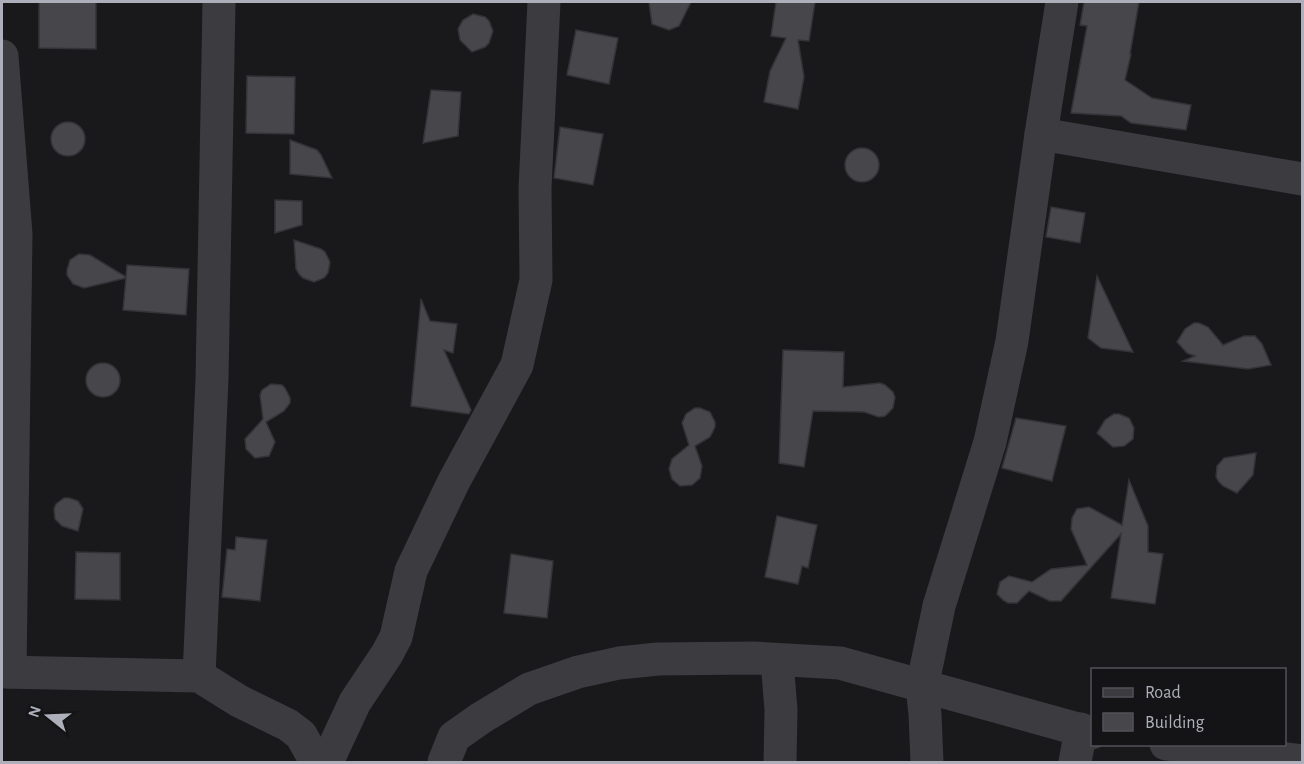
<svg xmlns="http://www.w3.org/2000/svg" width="1304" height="764" font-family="'Alegreya Sans',sans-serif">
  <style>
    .building { fill: #47464b; stroke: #343337; stroke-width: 1.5 }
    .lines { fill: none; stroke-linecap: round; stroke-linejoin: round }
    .street { stroke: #3b3b40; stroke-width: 33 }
  </style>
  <rect width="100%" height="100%" fill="#19191b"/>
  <!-- building -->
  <g class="building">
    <path d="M39 2H96V49L39 48Z"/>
    <path d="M649 2H691L679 26 669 30 652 24Z"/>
    <path d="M776 2H815L809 41 798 40 804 77 798 109 764 102 770 71 786 38 771 36Z"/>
    <path d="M1084 2H1139L1130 54H1131L1125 80 1152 98 1191 105 1186 130 1131 123 1121 116 1071 113 1087 26 1080 25Z"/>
    <path d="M473 14 485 17 489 21 493 31 489 43 485 47 472 52 460 40 458 29 463 20Z"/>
    <path d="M576 30 618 38 609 84 567 75Z"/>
    <path d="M247 76 295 77 294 134 246 133Z"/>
    <path d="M431 90 461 92 458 136 423 143Z"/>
    <circle cx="68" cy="139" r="17"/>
    <path d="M560 127 603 134 593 185 554 178Z"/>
    <path d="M290 140 317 150 321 155 332 178 290 174Z"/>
    <circle cx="862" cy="165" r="17"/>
    <path d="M275 200 302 201V225L275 233Z"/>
    <path d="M1051 207 1085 213 1080 243 1046 237Z"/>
    <path d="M294 240 321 249 325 252 330 262 328 273 324 278 314 282 303 278 299 274 296 269Z"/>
    <path d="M79 254 90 255 126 277 127 265 189 269 186 315 123 310 126 278 84 288 73 284 67 275V270L70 260Z"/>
    <path d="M1097 276 1133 352 1101 348 1088 338Z"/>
    <path d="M421 299 430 321 457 324 453 353 444 350 471 410 469 414 411 406Z"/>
    <path d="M1194 323H1199L1208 327 1223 345 1244 336H1255L1262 344 1271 365 1248 369 1183 361 1195 356 1187 353 1177 342 1185 329Z"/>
    <path d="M783 350 844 352 843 387 880 383 885 385 893 392 895 397 893 408 885 416 879 417 864 412 813 411 804 467 779 463Z"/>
    <circle cx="103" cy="380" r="17"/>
    <path d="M271 384 282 385 285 388 290 398V403L284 411 266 422 275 442 269 456 255 458 246 449 245 439 263 419 260 395 262 390Z"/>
    <path d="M695 408H700L710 412 715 422V427L710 437 695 446 702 466 700 478 692 485 680 486 672 479 669 469 672 459 689 445 682 423 686 414Z"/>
    <path d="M1114 414H1119L1129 418 1134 428 1133 439 1124 446 1113 447 1097 433 1105 420Z"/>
    <path d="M1016 418 1066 426 1052 481 1002 468Z"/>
    <path d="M1256 453 1253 475 1237 493 1223 486 1219 482 1216 477 1217 466 1224 458Z"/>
    <path d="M1129 480 1148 526V552L1163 554 1155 604 1111 598 1121 534 1061 601H1050L1029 591 1017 603H1008L1003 600 997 594 1000 582 1009 576 1032 582 1051 569 1087 565 1071 529 1072 518 1077 509 1089 507 1122 525Z"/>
    <path d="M64 498H69L78 501 83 509 78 531 62 526 55 519 54 509 56 504Z"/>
    <path d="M777 516 817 525 808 568 802 566 798 584 765 577Z"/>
    <path d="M236 537 267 540 260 601 222 597 227 549 235 550Z"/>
    <path d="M76 552 120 553V600L75 599Z"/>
    <path d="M511 554 553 561 547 618 504 613Z"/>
  </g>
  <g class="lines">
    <!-- street -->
    <g class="street">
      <path d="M2 56 16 234 10 672"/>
      <path d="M1041 134 1302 179"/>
      <path d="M777 660 781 710 780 762"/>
      <path d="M2 672 199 676 239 701 288 725 301 735 316 762"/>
      <path d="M199 676 212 379 219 2"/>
      <path d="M1166 744 1302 761"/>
      <path d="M327 762 355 702 387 654 396 637 411 571 453 483 517 365 536 280 535 188 544 2"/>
      <path d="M444 762 454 737 481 718 529 689 578 672 619 663 658 659 754 658 840 663 1092 733"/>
      <path d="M927 762 925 714 922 687 939 606 990 442 1012 341 1041 134 1062 2"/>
      <path d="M1075 762 1081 729"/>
    </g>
  </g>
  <!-- border -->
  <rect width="1304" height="764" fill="none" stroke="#adb0ba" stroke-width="6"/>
  <!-- legend -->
  <rect x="1091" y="668" width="195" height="78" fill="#141416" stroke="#515258" stroke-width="1.5"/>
  <rect x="1103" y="688" width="30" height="9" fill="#3b3b40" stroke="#515258" stroke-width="1.5"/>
  <text x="1145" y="698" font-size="18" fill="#adb0ba">Road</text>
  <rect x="1103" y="713" width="30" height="18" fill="#47464b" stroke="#515258" stroke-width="1.5"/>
  <text x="1145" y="728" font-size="18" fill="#adb0ba">Building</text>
  <!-- north arrow -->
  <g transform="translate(48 716) rotate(288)" stroke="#141416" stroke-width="4.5" paint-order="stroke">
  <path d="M0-4.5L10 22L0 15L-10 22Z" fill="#adb0ba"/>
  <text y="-9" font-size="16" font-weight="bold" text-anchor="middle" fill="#adb0ba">N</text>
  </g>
</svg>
